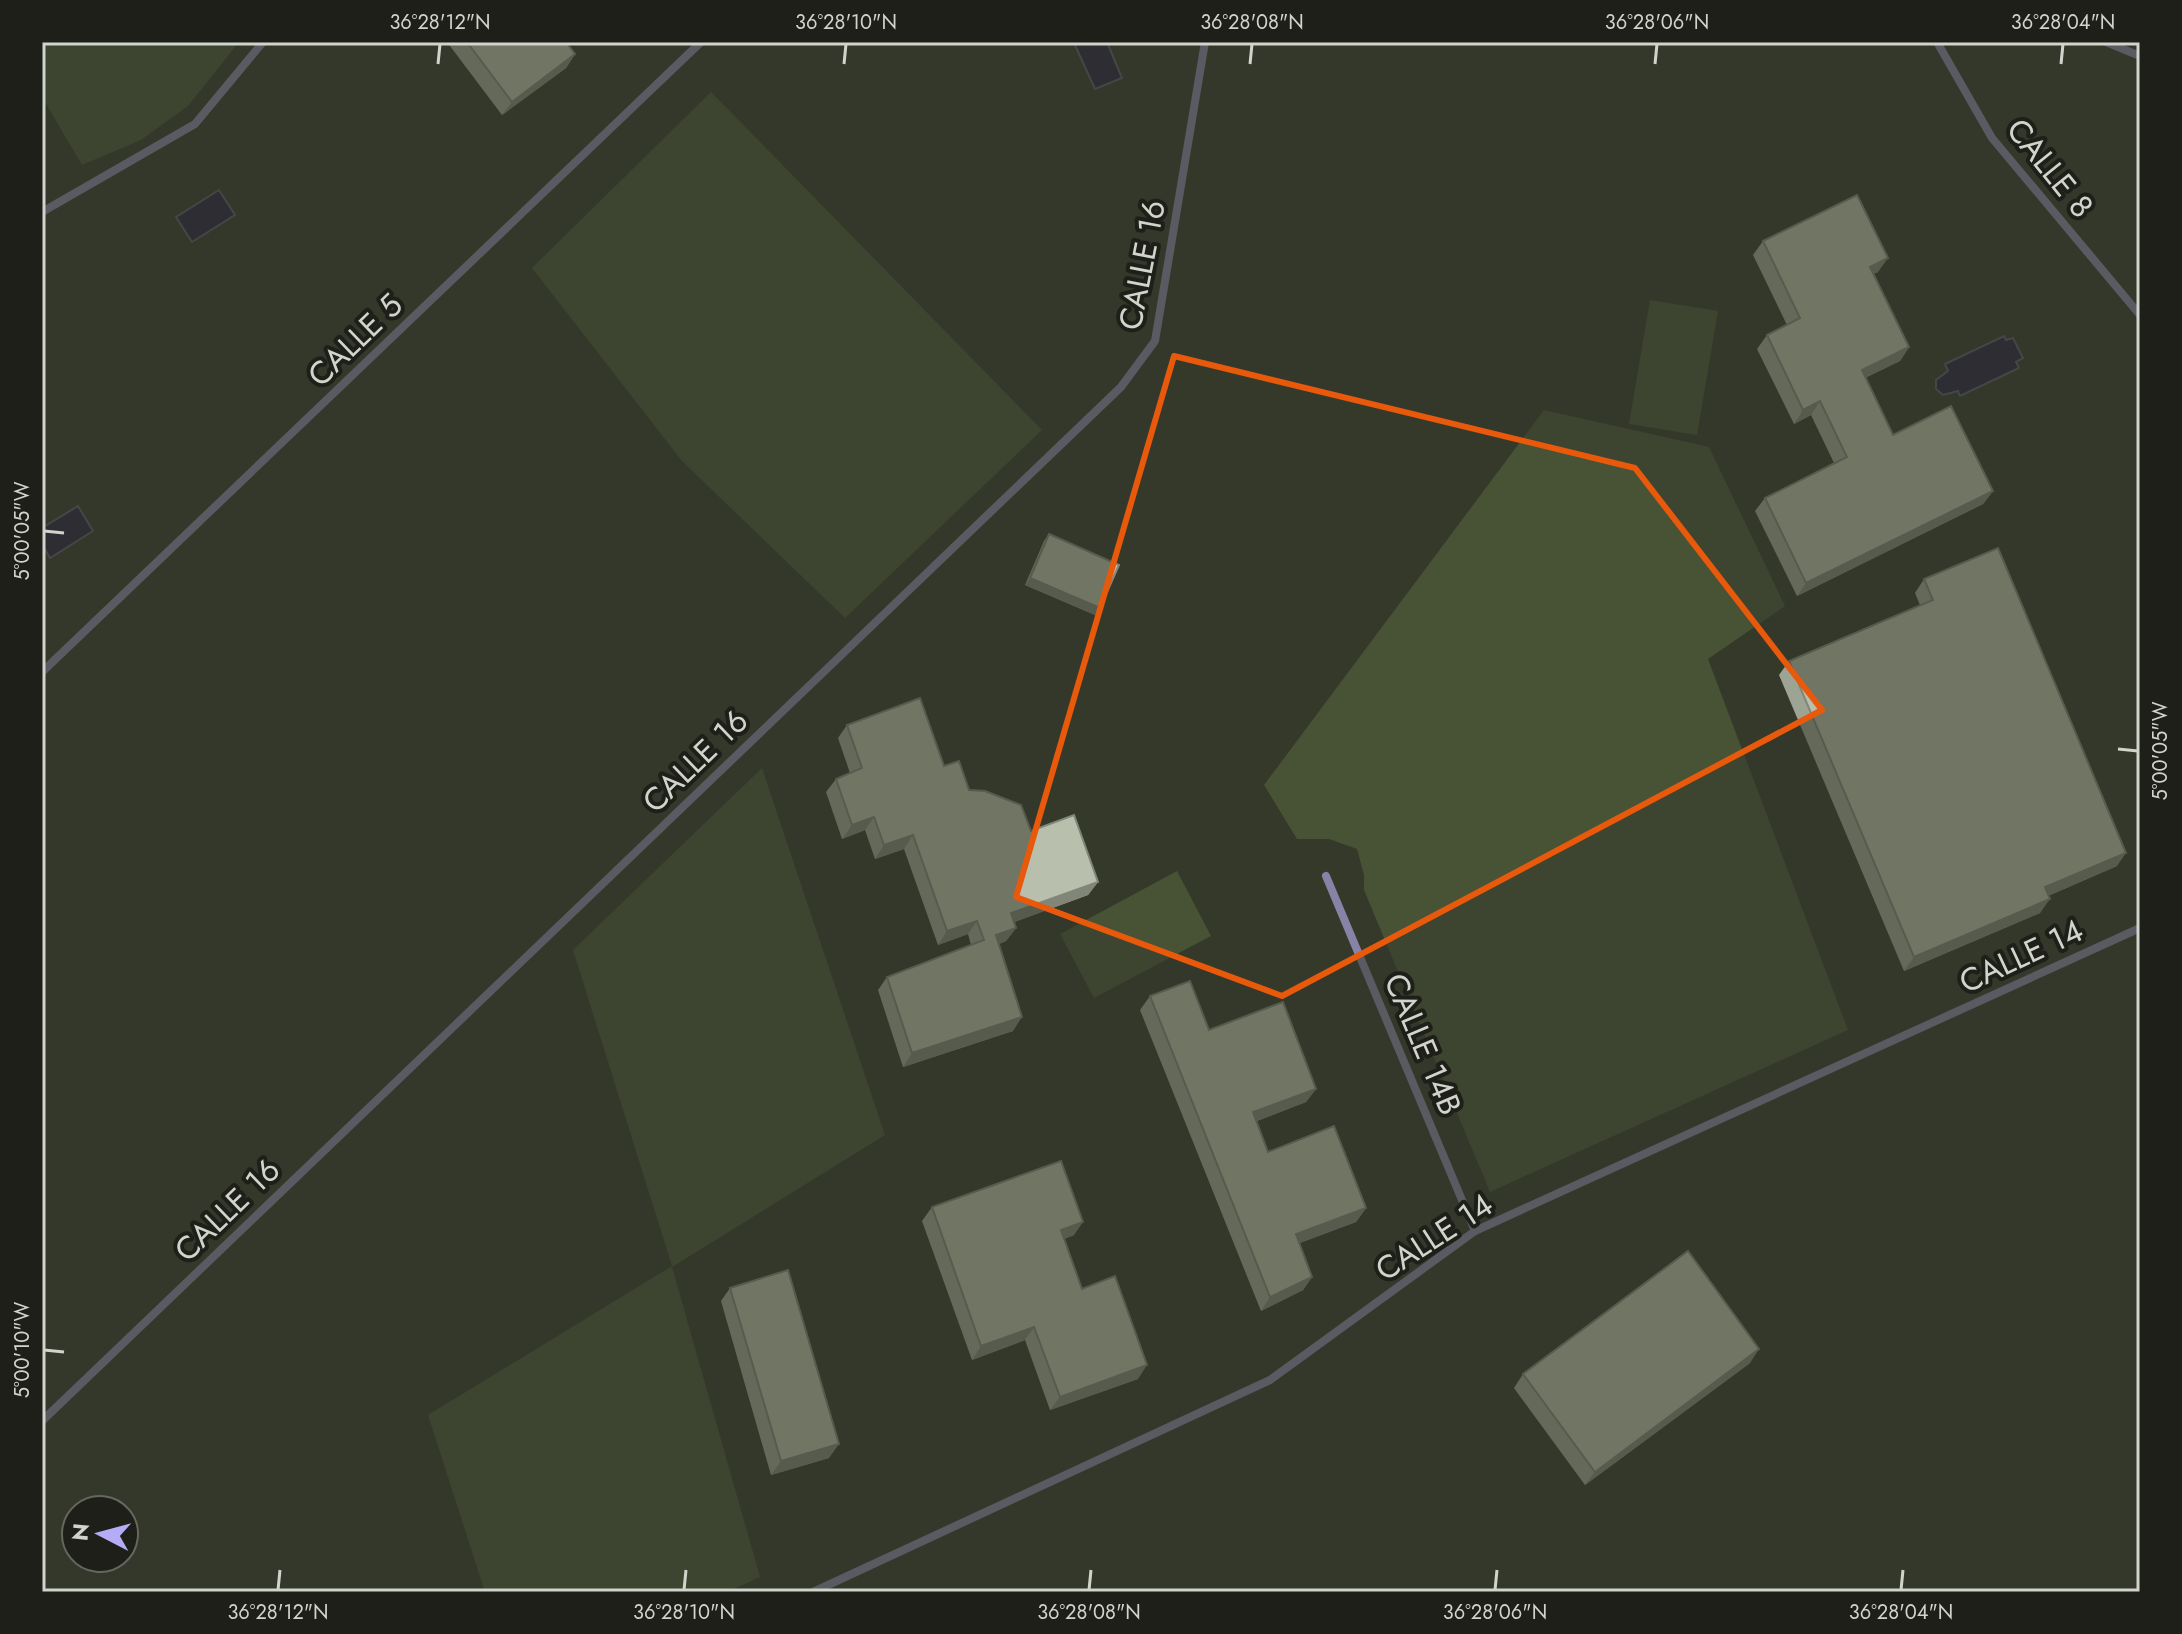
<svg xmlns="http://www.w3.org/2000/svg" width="2182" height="1634" font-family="Jost,sans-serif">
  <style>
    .green { fill: #485235 }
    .water { fill: #262140; stroke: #595769; stroke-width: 2 }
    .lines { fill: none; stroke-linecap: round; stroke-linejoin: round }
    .street { stroke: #8683a6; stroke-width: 8 }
    .wall { fill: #9ea494 }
    .shaded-wall { fill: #818678 }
    .building { fill: #b8bfac; stroke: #818678; stroke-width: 2 }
    .marked { fill: none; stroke: #e8590c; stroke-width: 6; stroke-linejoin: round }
    .ticks { fill: none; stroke: #d0d4ca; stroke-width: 3 }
    .labels { text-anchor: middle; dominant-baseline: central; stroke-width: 8; stroke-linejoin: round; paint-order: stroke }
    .street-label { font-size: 32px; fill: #d0d4ca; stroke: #1d1f18 }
    .neatline { fill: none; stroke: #d0d4ca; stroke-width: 3 }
    .ticks-label { font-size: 20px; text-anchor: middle; fill: #d0d4ca }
  </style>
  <rect width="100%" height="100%" fill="#34392a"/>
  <!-- green -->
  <g class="green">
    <path d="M42 42H239L188 106 141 140 82 165 42 97Z"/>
    <path d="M711 92 1042 430 845 618 682 461 532 268Z"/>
    <path d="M1650 300 1718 311 1697 435 1629 424Z"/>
    <path d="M1544 410 1709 447 1785 606 1708 659 1848 1030 1490 1192 1364 890V875L1357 849 1329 839H1297L1264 785Z"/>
    <path d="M762 768 885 1135 672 1267 760 1577 727 1592H485L428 1415 672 1266 573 950Z"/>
    <path d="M1177 871 1211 936 1094 998 1060 934Z"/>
  </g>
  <!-- water -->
  <g class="water">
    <path d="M1107 42 1122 78 1095 89 1074 43Z"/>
    <path d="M219 190 235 215 192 242 176 217Z"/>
    <path d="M2004 336 2006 340 2013 338 2023 358 2016 362 2019 368 1960 396 1958 391 1943 395 1936 389V380L1948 371 1945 364Z"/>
    <path d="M78 506 93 531 50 558 42 544V528Z"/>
  </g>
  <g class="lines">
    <!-- street -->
    <g class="street">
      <path d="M1937 42 1992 138 2140 315"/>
      <path d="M2106 42 2140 56"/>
      <path d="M42 212 195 124 263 42"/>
      <path d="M42 672 701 42"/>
      <path d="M1326 876 1475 1231"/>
      <path d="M42 1421 1121 387 1155 341 1205 42"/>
      <path d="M813 1592 1270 1380 1475 1231 2140 928"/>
    </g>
  </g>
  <!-- wall -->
  <g class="wall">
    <path d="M447 42H566L575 54 566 68 502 115Z"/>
    <path d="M1763 241 1878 272 1873 274 1909 347 1900 361 1865 378 1893 435 1993 491 1983 504 1797 596 1755 511 1765 498 1834 463 1811 415 1794 424 1757 349 1767 335 1787 325 1753 255Z"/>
    <path d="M1049 534 1100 608 1095 615 1025 585 1044 541Z"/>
    <path d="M1924 579 2117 866 2048 896 2040 913 1904 971 1779 675 1789 661 1920 605 1915 593Z"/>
    <path d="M847 725 944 766 969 790 1031 831 1098 882 1088 895 1014 922 1016 928 1006 941 999 944 1013 1031 903 1067 878 990 887 977 971 945 968 934 938 945 904 849 875 859 865 830 842 839 826 792 836 779 850 773 838 738Z"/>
    <path d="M1150 996 1316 1089 1306 1102 1257 1121 1268 1152 1366 1208 1356 1222 1299 1243 1312 1277 1303 1290 1261 1311 1140 1010Z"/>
    <path d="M932 1207 1074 1235 1064 1239 1082 1289 1138 1379 1050 1410 1025 1340 972 1360 922 1221Z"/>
    <path d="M730 1288 829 1458 771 1475 721 1301Z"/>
    <path d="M1750 1363 1585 1485 1514 1388 1523 1374Z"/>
  </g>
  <!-- shaded-wall -->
  <g class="shaded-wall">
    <path d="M575 54 566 68 502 115 512 102Z"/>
    <path d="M1888 258 1878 272 1860 280 1870 267Z"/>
    <path d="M1909 347 1900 361 1852 384 1862 370Z"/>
    <path d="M1820 401 1811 415 1794 424 1803 410Z"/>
    <path d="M1993 491 1983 504 1797 596 1806 583Z"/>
    <path d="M1030 578 1100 608 1095 615 1025 585Z"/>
    <path d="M874 817 865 830 842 839 852 825Z"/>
    <path d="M913 835 904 849 875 859 884 845Z"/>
    <path d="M2126 853 2117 866 2036 901 2045 887Z"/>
    <path d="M1098 882 1088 895 1001 927 1011 913Z"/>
    <path d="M2050 899 2040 913 1904 971 1914 957Z"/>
    <path d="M977 921 968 934 938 945 947 931Z"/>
    <path d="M1016 928 1006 941 986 949 996 935Z"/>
    <path d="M1022 1017 1013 1031 903 1067 912 1053Z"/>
    <path d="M1316 1089 1306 1102 1244 1126 1253 1112Z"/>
    <path d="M1366 1208 1356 1222 1287 1248 1296 1234Z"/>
    <path d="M1083 1222 1074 1235 1051 1243 1061 1230Z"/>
    <path d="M1312 1277 1303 1290 1261 1311 1270 1297Z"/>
    <path d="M1034 1327 1025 1340 972 1360 981 1346Z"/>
    <path d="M1759 1349 1750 1363 1585 1485 1595 1472Z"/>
    <path d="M1147 1365 1138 1379 1050 1410 1060 1397Z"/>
    <path d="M839 1444 829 1458 771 1475 781 1461Z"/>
  </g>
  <!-- building -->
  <g class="building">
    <path d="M467 42H566L575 54 512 102Z"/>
    <path d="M1857 195 1888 258 1870 267 1909 347 1862 370 1893 435 1951 406 1993 491 1806 583 1765 498 1847 457 1820 401 1803 410 1767 335 1800 318 1763 241Z"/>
    <path d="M1049 534 1119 565 1100 608 1030 578Z"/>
    <path d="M1998 548 2126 853 2045 887 2050 899 1914 957 1789 661 1933 600 1924 579Z"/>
    <path d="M920 698 944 766 959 761 969 790 985 791 1021 805 1031 831 1074 815 1098 882 1011 913 1016 928 996 935 1022 1017 912 1053 887 977 984 940 977 921 947 931 913 835 884 845 874 817 852 825 836 779 862 768 847 725Z"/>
    <path d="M1190 981 1209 1030 1283 1002 1316 1089 1253 1112 1268 1152 1334 1126 1366 1208 1296 1234 1312 1277 1270 1297 1150 996Z"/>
    <path d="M1061 1161 1083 1222 1061 1230 1082 1289 1115 1276 1147 1365 1060 1397 1034 1327 981 1346 932 1207Z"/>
    <path d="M1688 1251 1759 1349 1595 1472 1523 1374Z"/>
    <path d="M788 1270 839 1444 781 1461 730 1288Z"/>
  </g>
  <!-- marked area -->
  <path d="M0 0H2182V1634H0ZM1174 356 1635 468 1822 710 1282 996 1016 897Z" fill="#34392a" fill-opacity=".55" fill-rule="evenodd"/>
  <path class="marked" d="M1174 356 1635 468 1822 710 1282 996 1016 897Z"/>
  <!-- ticks -->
  <path class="ticks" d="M438 64 440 44M844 64 846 44M1250 64 1252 44M1655 64 1657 44M2061 64 2063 44M44 531 64 533M2118 749 2138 751M44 1350 64 1352M278 1590 280 1570M684 1590 686 1570M1089 1590 1091 1570M1495 1590 1497 1570M1901 1590 1903 1570"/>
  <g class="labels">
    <!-- street labels -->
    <g class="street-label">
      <text transform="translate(2050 168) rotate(51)">CALLE 8</text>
      <text transform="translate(1142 265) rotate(-79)">CALLE 16</text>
      <text transform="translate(355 340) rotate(-44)">CALLE 5</text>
      <text transform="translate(695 761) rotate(-44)">CALLE 16</text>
      <text transform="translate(2021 956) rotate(-25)">CALLE 14</text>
      <text transform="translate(1423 1044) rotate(67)">CALLE 14B</text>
      <text transform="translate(227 1210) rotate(-44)">CALLE 16</text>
      <text transform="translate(1434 1237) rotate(-33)">CALLE 14</text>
    </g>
  </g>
  <!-- border -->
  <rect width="2182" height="1634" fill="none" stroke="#1d1f18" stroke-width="88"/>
  <!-- north arrow -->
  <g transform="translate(100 1534) rotate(276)"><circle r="38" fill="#1d1f18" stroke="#65675f" stroke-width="2"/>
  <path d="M0-6L14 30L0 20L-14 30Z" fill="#b5acf8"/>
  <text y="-12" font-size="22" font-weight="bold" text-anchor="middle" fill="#d0d4ca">N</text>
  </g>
  <rect x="44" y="44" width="2094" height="1546" class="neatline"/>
  <g class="ticks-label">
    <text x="440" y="29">36°28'12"N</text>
    <text x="846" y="29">36°28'10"N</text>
    <text x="1252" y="29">36°28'08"N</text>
    <text x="1657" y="29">36°28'06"N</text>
    <text x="2063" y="29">36°28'04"N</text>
    <text transform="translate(22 531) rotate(-90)" y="7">5°00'05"W</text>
    <text transform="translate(2160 751) rotate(-90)" y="7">5°00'05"W</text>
    <text transform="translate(22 1350) rotate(-90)" y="7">5°00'10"W</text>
    <text x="278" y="1619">36°28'12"N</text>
    <text x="684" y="1619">36°28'10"N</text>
    <text x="1089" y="1619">36°28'08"N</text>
    <text x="1495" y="1619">36°28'06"N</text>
    <text x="1901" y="1619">36°28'04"N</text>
  </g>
</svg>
